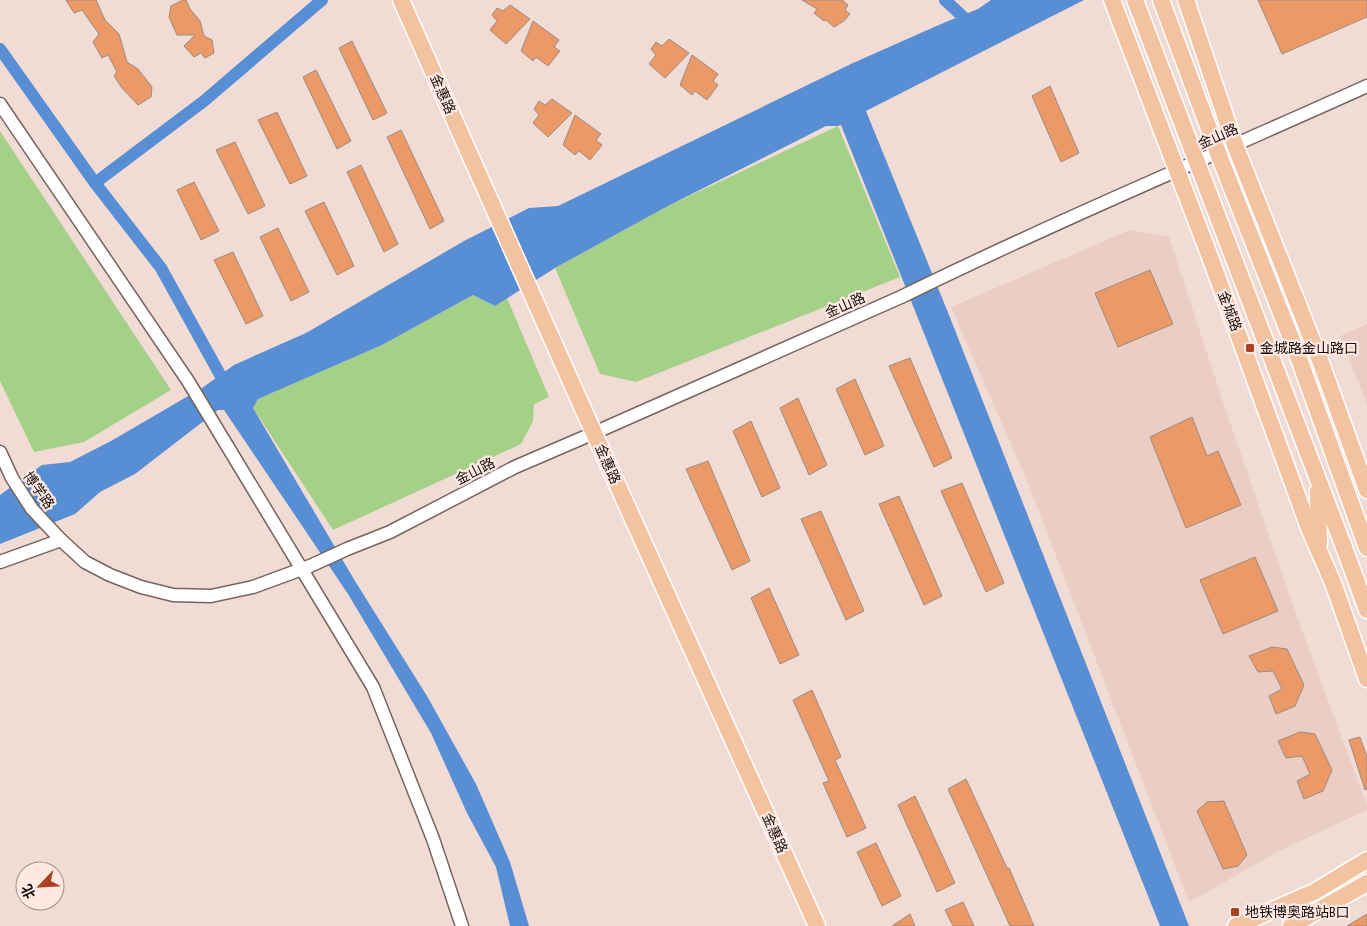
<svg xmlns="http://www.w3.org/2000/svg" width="1367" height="926" font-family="'PT Sans Narrow','Noto Sans SC',sans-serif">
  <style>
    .built { fill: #eacdc3 }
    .green { fill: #a5d088 }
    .water { fill: #588ed3 }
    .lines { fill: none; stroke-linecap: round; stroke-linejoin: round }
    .canal { stroke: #588ed3; stroke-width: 12 }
    .building { fill: #eb9966; stroke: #9d8b81 }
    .minor-casing { stroke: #76645d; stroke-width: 15 }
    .major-casing { stroke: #fff; stroke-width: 19 }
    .minor { stroke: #fff; stroke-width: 12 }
    .major { stroke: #f3c2a1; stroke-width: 16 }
    .poi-dot { fill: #a94122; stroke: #ffe9e2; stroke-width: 2 }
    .labels { text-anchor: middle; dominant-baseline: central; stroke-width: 4.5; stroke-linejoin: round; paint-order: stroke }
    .street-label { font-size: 14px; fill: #140e0b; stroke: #ffe9e2 }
    .poi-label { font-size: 14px; fill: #140e0b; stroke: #ffe9e2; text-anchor: start }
  </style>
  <rect width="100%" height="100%" fill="#f1dcd5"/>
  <!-- built -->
  <g class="built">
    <path d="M1130 230 1169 237 1224 405 1296 614 1367 806V810L1283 849 1189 902 1028 483 951 307Z"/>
    <path d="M1367 324V404L1340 336Z"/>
  </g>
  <!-- green -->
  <g class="green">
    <path d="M838 126 900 277 636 382 600 374 555 268 666 207Z"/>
    <path d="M0 131 171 390 84 442 34 452 0 381Z"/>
    <path d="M473 295 495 306 507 298 549 397 534 404 533 421 521 444 333 530 253 408 258 399 382 345Z"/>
  </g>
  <!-- water -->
  <path class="water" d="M991 0H1084L866 111 949 315 1189 926H1160L841 125 838 126H826L666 207 555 268 495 306 473 295 382 345 258 399 253 408 355 581 427 696 476 784 510 862 529 926H510L496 867 467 813 431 733 348 594 224 410H218L135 474 100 492 75 514 0 544V495L42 465 70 462 111 441 202 388 234 365 306 333 464 241 529 208 558 206 853 63 941 24 978 9Z"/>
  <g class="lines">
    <!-- canal -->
    <g class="canal">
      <path d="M945 0 974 27"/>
      <path d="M0 49 95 183 161 268 228 389"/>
      <path d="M95 183 204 101 322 0"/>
    </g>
  </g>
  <!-- building -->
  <g class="building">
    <path d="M66 0H96L105 20 119 34 127 62 138 69 152 87 151 97 138 105 122 88 114 76 117 72 108 55 102 58 93 42 99 34 82 10 74 13Z"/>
    <path d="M183 0H186L190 9 200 21 204 36 212 40 214 53 205 58 201 53 194 57 184 46 195 35H177L169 17 171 6Z"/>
    <path d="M802 0H842L848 5 845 10 850 14 844 21 834 27 826 20 824 21 814 13 817 9Z"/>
    <path d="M1258 0H1367V17L1282 54Z"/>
    <path d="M510 5 530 19 506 44 490 30 497 21 492 15 497 8 503 11Z"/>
    <path d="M533 21 559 40 554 47 560 51 548 66 536 57 533 61 521 51Z"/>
    <path d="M669 39 689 53 665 78 649 64 656 55 651 49 656 42 662 46Z"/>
    <path d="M352 41 387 113 373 120 339 48Z"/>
    <path d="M692 55 718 74 713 81 718 85 707 100 695 91 692 95 680 85Z"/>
    <path d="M316 70 351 141 337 149 303 77Z"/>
    <path d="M1050 86 1079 153 1061 162 1032 96Z"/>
    <path d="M552 99 572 113 548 137 533 123 539 115 534 109 539 101 545 105Z"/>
    <path d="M277 112 307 176 290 184 258 120Z"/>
    <path d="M575 115 601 134 596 140 602 145 590 160 579 151 575 155 563 145Z"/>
    <path d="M401 130 444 221 430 229 387 137Z"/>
    <path d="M235 142 265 206 248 214 216 150Z"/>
    <path d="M361 165 398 244 384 252 347 172Z"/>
    <path d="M194 182 219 231 201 240 177 190Z"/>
    <path d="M324 202 354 266 337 275 305 211Z"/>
    <path d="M278 228 309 292 291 301 260 237Z"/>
    <path d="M233 252 263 316 246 324 214 260Z"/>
    <path d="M1150 270 1173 324 1118 347 1095 293Z"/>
    <path d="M910 358 952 458 934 467 889 366Z"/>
    <path d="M855 379 884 446 865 455 836 389Z"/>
    <path d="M798 398 827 465 809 475 780 408Z"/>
    <path d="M1192 417 1207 456 1218 451 1241 505 1186 528 1150 437Z"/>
    <path d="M751 421 780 488 762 497 733 431Z"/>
    <path d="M708 461 750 561 732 570 686 469Z"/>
    <path d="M962 483 1004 583 986 592 941 491Z"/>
    <path d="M899 496 942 596 924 605 879 504Z"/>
    <path d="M821 511 864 611 846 620 801 519Z"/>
    <path d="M1255 557 1278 611 1223 634 1200 580Z"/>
    <path d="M769 588 799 655 780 664 751 598Z"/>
    <path d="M1272 647 1287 649 1304 685 1295 706 1276 714 1269 696 1282 689 1273 671 1258 672 1249 656Z"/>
    <path d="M812 690 841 757 835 760 866 828 847 837 823 783 829 781 793 700Z"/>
    <path d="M1300 732 1315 734 1332 770 1323 791 1304 799 1297 781 1310 774 1302 756 1286 758 1278 741Z"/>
    <path d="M1360 737 1367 757V789L1365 790 1349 740Z"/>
    <path d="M966 779 1007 868H1009L1034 926H1010L948 789Z"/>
    <path d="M915 796 955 883 937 892 898 805Z"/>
    <path d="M1224 801 1247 855 1238 866 1223 869 1197 811 1207 802Z"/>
    <path d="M876 843 901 896 882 906 857 852Z"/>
    <path d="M963 902 974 926H953L945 910Z"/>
    <path d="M910 914 915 926H892Z"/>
    <path d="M1367 914V926H1347Z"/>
  </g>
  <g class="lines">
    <defs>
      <g id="minor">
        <path d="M0 104 188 381 373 687 433 839 462 926"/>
        <path d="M0 452 12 478 32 509 61 540 85 562 110 575 141 587 173 595 211 596 253 587 310 566 347 549 390 532 515 467 594 433 901 297C1054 222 1212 156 1367 86"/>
        <path d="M0 562 61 540"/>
      </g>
      <g id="major">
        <path d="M401 0 584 411 817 926"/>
        <path d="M1112 0 1210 257 1309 528 1333 583 1367 679"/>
        <path d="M1135 0 1345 550 1367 610"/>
        <path d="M1161 0 1218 153 1298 356 1367 548"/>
        <path d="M1186 0 1235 145 1320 360 1367 490"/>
        <path d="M1318 491 1319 544"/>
        <path d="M1236 926 1314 892 1367 860"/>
        <path d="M1291 926 1367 883"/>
      </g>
    </defs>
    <!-- minor casing -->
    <use href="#minor" class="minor-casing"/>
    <!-- major casing -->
    <use href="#major" class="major-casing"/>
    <!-- minor -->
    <use href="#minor" class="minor"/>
    <!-- major -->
    <use href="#major" class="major"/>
  </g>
  <!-- markers -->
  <g class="poi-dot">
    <rect x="1245" y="343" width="10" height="10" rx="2.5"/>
    <rect x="1230" y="907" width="10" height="10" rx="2.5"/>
  </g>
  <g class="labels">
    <!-- street labels -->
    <g class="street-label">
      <text transform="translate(443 94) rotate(66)">金惠路</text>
      <text transform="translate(1218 136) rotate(-24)">金山路</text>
      <text transform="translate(845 305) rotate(-24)">金山路</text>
      <text transform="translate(1230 311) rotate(70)">金城路</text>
      <text transform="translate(608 464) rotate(66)">金惠路</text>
      <text transform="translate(475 471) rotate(-27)">金山路</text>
      <text transform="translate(39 490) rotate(55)">博学路</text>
      <text transform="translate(775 833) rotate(66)">金惠路</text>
    </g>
    <!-- poi labels -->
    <g class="poi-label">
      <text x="1260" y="348">金城路金山路口</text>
      <text x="1245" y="912">地铁博奥路站B口</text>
    </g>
  </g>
  <!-- north arrow -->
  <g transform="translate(40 886) rotate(245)"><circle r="24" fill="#ffe9e2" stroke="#a1918c"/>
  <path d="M0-4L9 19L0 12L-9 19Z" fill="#a94122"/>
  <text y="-8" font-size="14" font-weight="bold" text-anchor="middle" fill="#140e0b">北</text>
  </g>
</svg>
